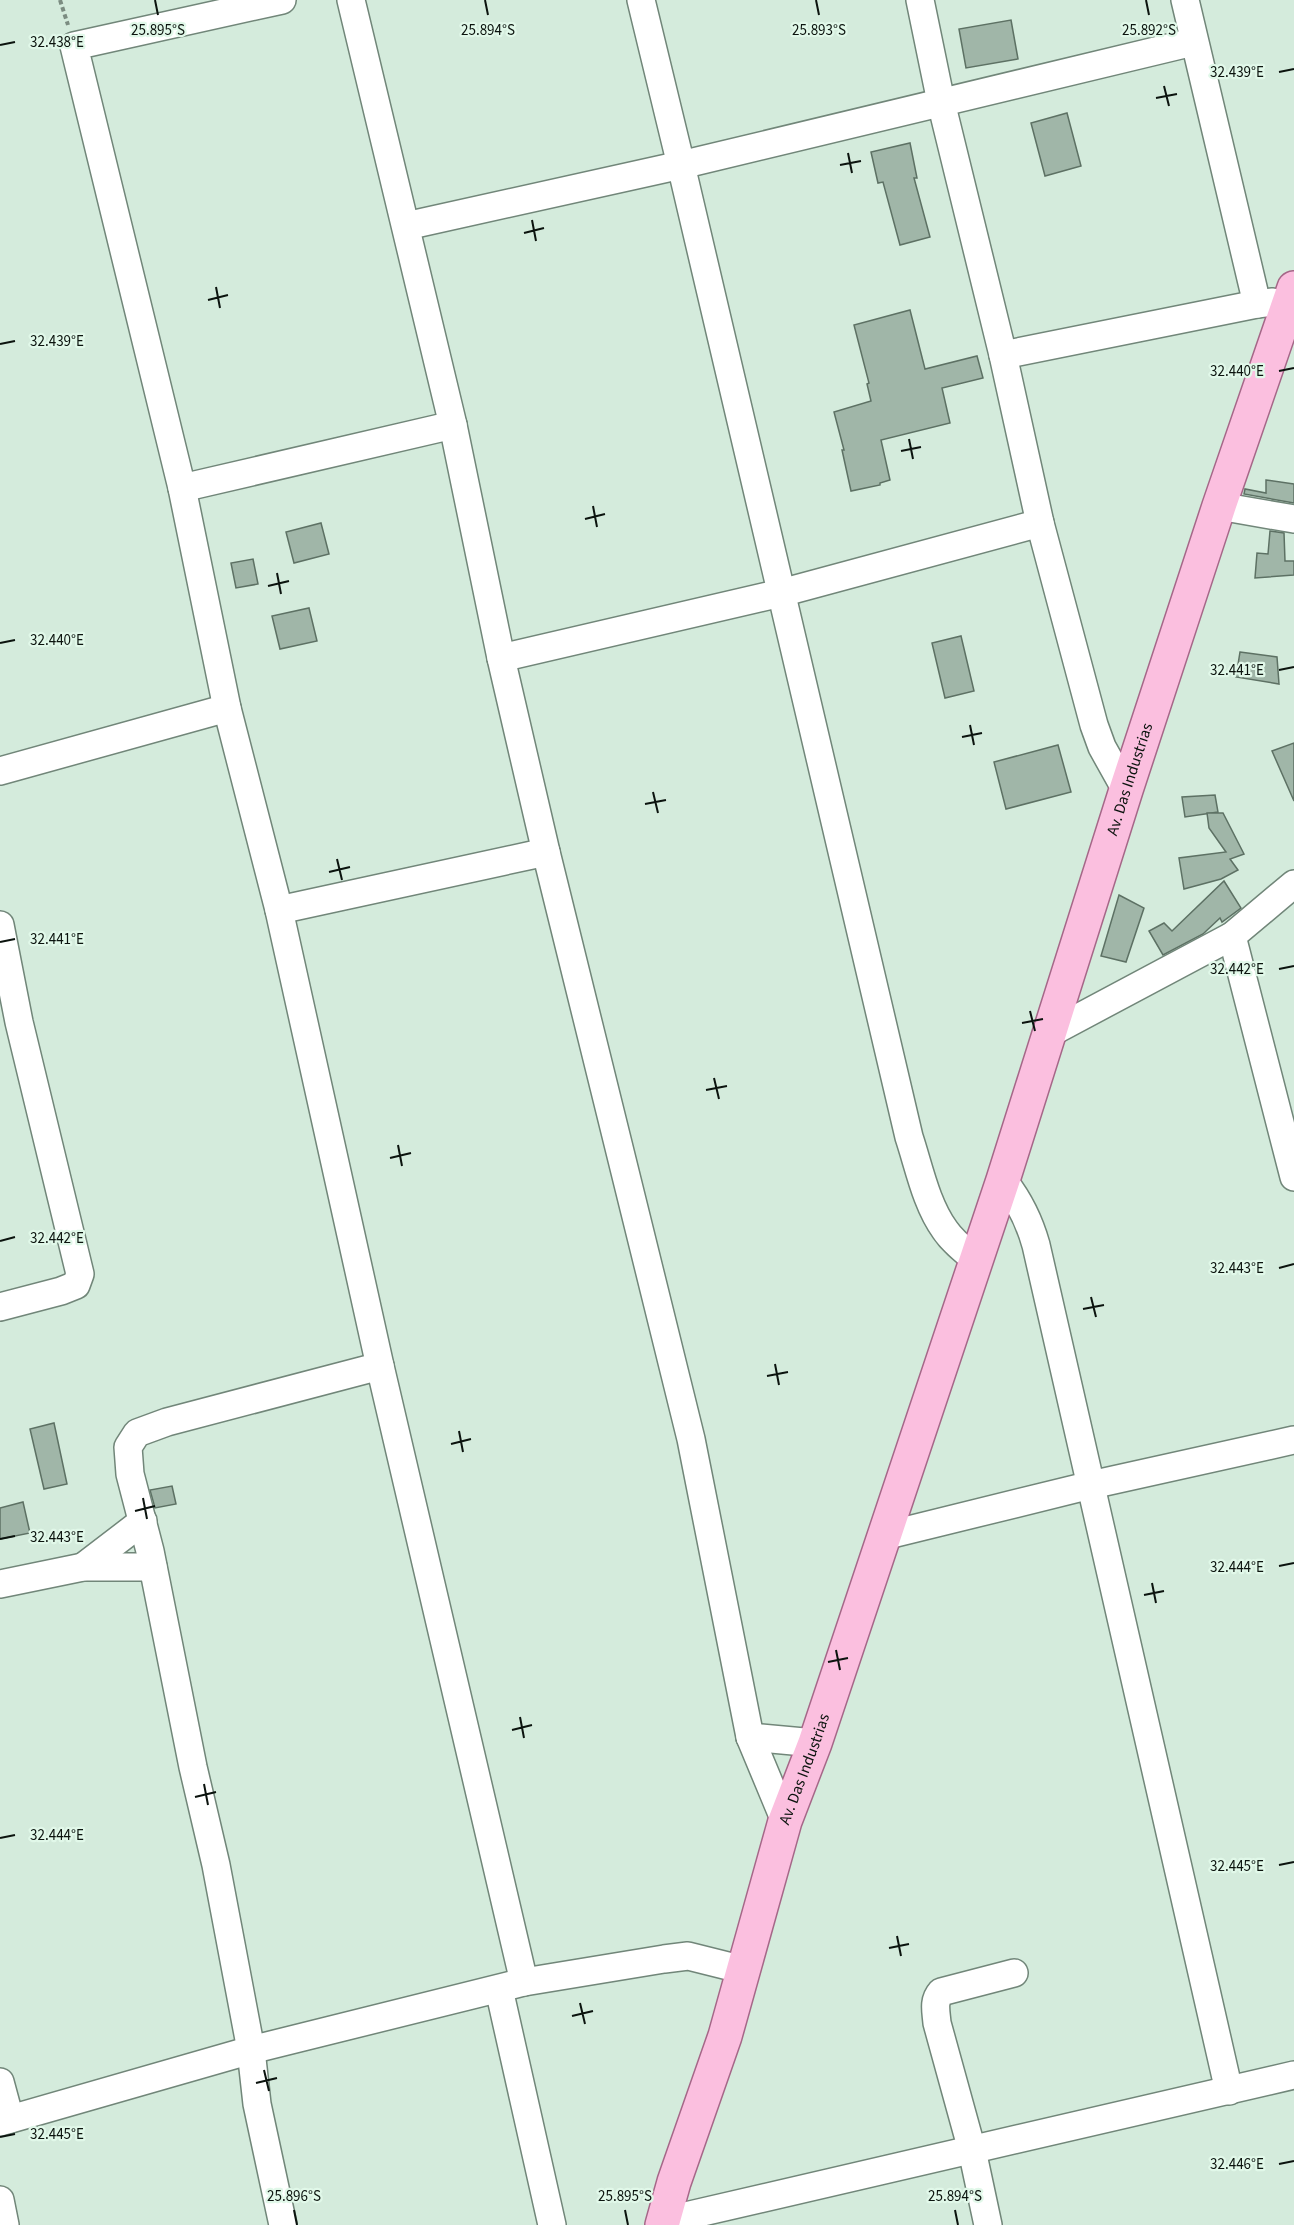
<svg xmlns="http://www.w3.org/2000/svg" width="1294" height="2225" font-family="'Source Sans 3',sans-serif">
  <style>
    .building { fill: #a0b6a8; stroke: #5d7164; stroke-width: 1.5 }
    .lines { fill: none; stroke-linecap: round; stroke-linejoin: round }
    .minor-casing { stroke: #718679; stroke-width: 30 }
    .major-casing { stroke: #a56788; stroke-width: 36 }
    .path { stroke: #7b8c81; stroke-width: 4; stroke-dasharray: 4.5 3; stroke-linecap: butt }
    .minor { stroke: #fff; stroke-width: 27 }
    .major { stroke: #fbbfdf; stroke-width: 33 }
    .ticks { fill: none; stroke: #0b130e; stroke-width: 2 }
    .labels { text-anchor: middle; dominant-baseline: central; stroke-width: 4.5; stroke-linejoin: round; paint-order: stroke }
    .street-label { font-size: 16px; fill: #0b130e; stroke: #e1f8e9 }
    .ticks-label { font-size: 15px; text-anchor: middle; fill: #0b130e; stroke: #e1f8e9; stroke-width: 4.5; stroke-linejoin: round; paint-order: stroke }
  </style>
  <rect width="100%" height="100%" fill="#d4ebdc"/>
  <!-- building -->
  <g class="building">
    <path d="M1011 20 1018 59 966 68 959 29Z"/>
    <path d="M1067 113 1081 166 1045 176 1031 123Z"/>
    <path d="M910 143 917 178H914L930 237 900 245 883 182 878 183 871 152Z"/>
    <path d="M910 310 925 369 977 356 983 378 942 388 950 423 881 440 890 480 880 483V485L851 491 842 450H844L834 412 871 401 867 384 869 383 854 325Z"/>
    <path d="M1266 480 1294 484V503L1244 494 1245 489 1266 493Z"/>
    <path d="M321 523 329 554 294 563 286 532Z"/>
    <path d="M1270 531 1284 533 1285 561H1294V575L1255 578 1257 553 1268 554Z"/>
    <path d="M253 559 258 584 236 588 231 563Z"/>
    <path d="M309 608 317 641 280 649 272 616Z"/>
    <path d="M961 636 974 691 945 698 932 643Z"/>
    <path d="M1240 652 1277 657 1279 684 1236 677Z"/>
    <path d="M1294 743V801L1272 751Z"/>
    <path d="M1058 745 1071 792 1006 809 994 762Z"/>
    <path d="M1215 795 1218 812 1185 817 1182 797Z"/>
    <path d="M1207 813H1223L1244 854 1230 859 1238 870 1221 879 1184 889 1179 858 1226 852 1209 828Z"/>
    <path d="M1224 881 1241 908 1222 922 1220 918 1203 934 1163 955 1149 931 1164 923 1172 931Z"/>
    <path d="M1119 895 1144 908 1126 962 1101 956Z"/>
    <path d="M54 1423 67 1484 44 1489 30 1429Z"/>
    <path d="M172 1486 176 1504 155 1508 150 1490Z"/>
    <path d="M23 1502 30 1533 0 1539V1508Z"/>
  </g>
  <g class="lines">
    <defs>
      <g id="minor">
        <path d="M282 0 74 46 182 488 227 708 279 910 380 1366 524 1982"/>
        <path d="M351 0 453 425 501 658 546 852 691 1439 750 1737 785 1821"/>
        <path d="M641 0 681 165 909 1137C919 1167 926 1204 945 1230 953 1242 965 1251 976 1260"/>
        <path d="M920 0 941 102 1003 355 1040 523 1094 725 1102 747 1126 790"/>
        <path d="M1185 0 1257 304"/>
        <path d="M406 226 681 165 1193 42"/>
        <path d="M1003 355 1257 304 1273 302"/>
        <path d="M182 488 453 425"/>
        <path d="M1219 506 1294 519"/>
        <path d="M501 658 781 593 1040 523"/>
        <path d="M0 771 227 708"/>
        <path d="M279 910 546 852"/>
        <path d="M0 925 19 1022 80 1274 76 1285 61 1291 0 1307"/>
        <path d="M1232 936 1294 1177"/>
        <path d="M1048 1034 1232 936 1294 884"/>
        <path d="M1003 1180C1019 1200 1029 1220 1036 1245L1229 2091"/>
        <path d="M884 1536 1091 1485 1294 1440"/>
        <path d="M83 1567 143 1521"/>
        <path d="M0 1584 83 1567H153"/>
        <path d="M750 1737 815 1743"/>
        <path d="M499 1989 552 2225"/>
        <path d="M0 2082 10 2119"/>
        <path d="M0 2122 251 2050 524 1982 664 1959 688 1956 744 1970"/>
        <path d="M0 2200 5 2225"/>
        <path d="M664 2221 1294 2075"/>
        <path d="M283 2225 257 2104 251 2050 216 1865 193 1767 150 1551 130 1474 128 1447 137 1433 167 1422 380 1366"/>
        <path d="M988 2225 972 2150 937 2023C936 2011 933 2001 941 1992L1014 1973"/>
      </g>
      <g id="major">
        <path id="s1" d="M662 2225 674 2182 725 2036 785 1821 815 1743 1003 1180 1126 790 1219 506 1294 288"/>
      </g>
    </defs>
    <!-- minor casing -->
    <use href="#minor" class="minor-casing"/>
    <!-- major casing -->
    <use href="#major" class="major-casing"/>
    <!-- path -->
    <path class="path" d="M60 0 68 25"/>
    <!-- minor -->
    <use href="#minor" class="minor"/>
    <!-- major -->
    <use href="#major" class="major"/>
  </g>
  <!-- ticks -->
  <path class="ticks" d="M155 0 158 15M485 0 488 15M816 0 819 15M1146 0 1149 15M0 45 15 42M1279 72 1294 69M1164 86 1169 106M1156 98 1177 94M848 153 852 173M840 165 861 161M532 220 536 241M524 233 544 228M216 287 220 308M208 300 228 295M0 344 15 341M1279 371 1294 368M909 439 913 459M901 451 921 447M593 506 597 527M585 519 605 514M277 573 281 594M268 586 289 581M0 643 15 640M1279 670 1294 667M970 725 974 745M962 737 982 733M653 792 658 813M645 804 666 800M337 859 342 880M329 872 350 867M0 942 15 939M1279 969 1294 966M1030 1011 1035 1031M1022 1023 1043 1019M714 1078 719 1099M706 1090 727 1086M398 1145 402 1166M390 1158 411 1153M0 1241 15 1237M1279 1268 1294 1264M1091 1297 1096 1317M1083 1309 1104 1305M775 1364 779 1385M767 1376 788 1372M459 1431 463 1452M451 1444 471 1439M143 1498 147 1519M135 1511 155 1506M0 1539 15 1536M1279 1566 1294 1563M1152 1583 1156 1603M1144 1595 1164 1591M836 1650 840 1670M828 1662 848 1658M520 1717 524 1738M512 1730 532 1725M204 1784 208 1805M195 1797 216 1792M0 1838 15 1835M1279 1865 1294 1862M897 1936 901 1956M889 1948 909 1944M580 2003 585 2024M572 2016 593 2011M264 2070 269 2091M256 2083 277 2078M0 2137 15 2134M1279 2164 1294 2161M294 2210 297 2225M625 2210 628 2225M955 2210 958 2225"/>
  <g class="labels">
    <!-- street labels -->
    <g class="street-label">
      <text stroke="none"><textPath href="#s1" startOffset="1520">Av. Das Industrias</textPath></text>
      <text stroke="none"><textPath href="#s1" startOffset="478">Av. Das Industrias</textPath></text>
    </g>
  </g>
  <g class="ticks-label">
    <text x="158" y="35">25.895°S</text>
    <text x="488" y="35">25.894°S</text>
    <text x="819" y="35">25.893°S</text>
    <text x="1149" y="35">25.892°S</text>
    <text x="57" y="47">32.438°E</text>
    <text x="1237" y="77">32.439°E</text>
    <text x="57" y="346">32.439°E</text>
    <text x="1237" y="376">32.440°E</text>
    <text x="57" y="645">32.440°E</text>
    <text x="1237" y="675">32.441°E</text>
    <text x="57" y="944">32.441°E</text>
    <text x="1237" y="974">32.442°E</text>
    <text x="57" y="1243">32.442°E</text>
    <text x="1237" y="1273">32.443°E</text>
    <text x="57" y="1542">32.443°E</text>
    <text x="1237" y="1572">32.444°E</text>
    <text x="57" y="1840">32.444°E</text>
    <text x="1237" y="1871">32.445°E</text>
    <text x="57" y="2139">32.445°E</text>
    <text x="1237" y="2169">32.446°E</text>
    <text x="294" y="2201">25.896°S</text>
    <text x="625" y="2201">25.895°S</text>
    <text x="955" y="2201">25.894°S</text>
  </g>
</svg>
